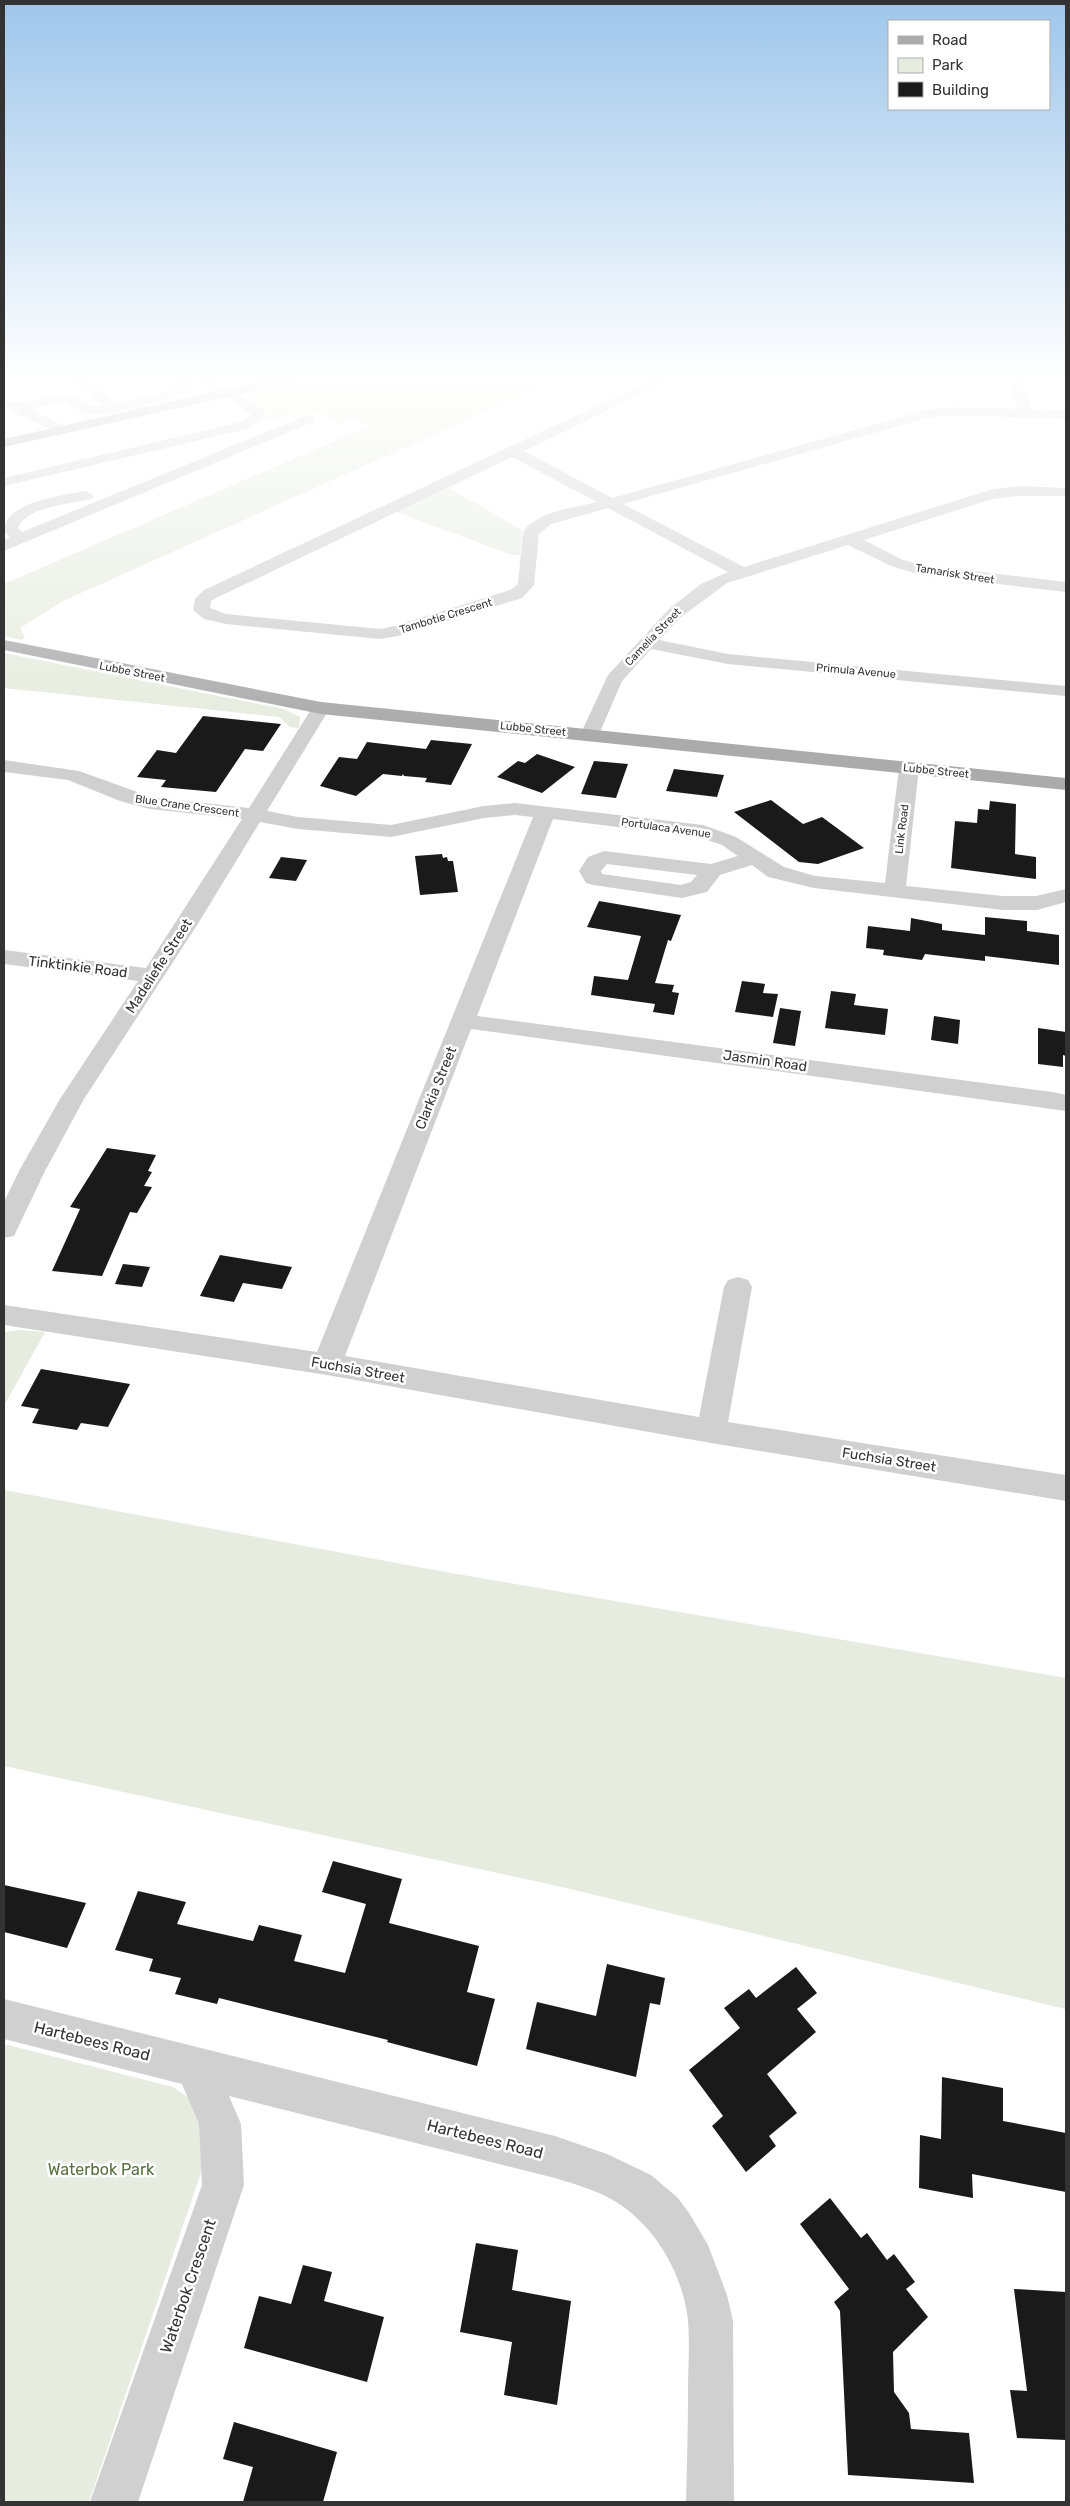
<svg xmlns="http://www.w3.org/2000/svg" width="1070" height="2506" font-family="Rubik,sans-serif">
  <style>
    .green { fill: #e6ecdf }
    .building { fill: #1a1a1a }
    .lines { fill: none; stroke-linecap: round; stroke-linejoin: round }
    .minor { fill: #d0d0d0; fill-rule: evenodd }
    .major { fill: #ababab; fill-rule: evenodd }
    .labels { text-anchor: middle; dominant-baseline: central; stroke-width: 5; stroke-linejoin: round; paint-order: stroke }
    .far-street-label { font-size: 11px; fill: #333; stroke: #fff }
    .street-label { font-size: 14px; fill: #333; stroke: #fff }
    .near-street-label { font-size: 16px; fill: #333; stroke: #fff }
    .near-park-label { font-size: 16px; fill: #56703f; stroke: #fff }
  </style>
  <rect width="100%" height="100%" fill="#fff"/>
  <!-- green -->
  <g class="green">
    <path d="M337 373H571L63 601 20 628 25 638 22 640 4 636V584L372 425 350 418 337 424 315 411 262 422 266 415 264 412 247 401 248 396 255 392Z"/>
    <path d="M449 488 522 530 520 555H512L394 511Z"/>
    <path d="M4 653 284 709 300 717 299 728 290 727 279 717 4 688Z"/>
    <path d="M20 1330 45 1332 4 1406V1332Z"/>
    <path d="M4 1490 445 1572 1066 1678V2009L562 1887 4 1766Z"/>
    <path d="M4 2044 173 2087 188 2097 200 2111 204 2164 89 2502H4Z"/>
  </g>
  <!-- building -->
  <g class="building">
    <path d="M203 716 281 724 263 751 245 749 216 792 161 787 166 780 137 777 157 750 176 753Z"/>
    <path d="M431 740 472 744 451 785 425 782 427 778 404 776 403 774 402 776 383 774 356 796 320 786 339 757 357 759 367 742 426 749Z"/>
    <path d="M537 754 575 767 542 793 497 777 518 761 525 763Z"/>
    <path d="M594 761 628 764 616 798 581 794Z"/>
    <path d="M674 769 724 775 717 797 666 791Z"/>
    <path d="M771 800 803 824 822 817 864 848 818 864 799 862 734 812Z"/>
    <path d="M990 801 1016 804 1015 854 1036 857V879L951 868 955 821 977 823 978 809 989 810Z"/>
    <path d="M442 854 443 858 447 857 448 861H453L458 892 420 895 415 856Z"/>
    <path d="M281 857 307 860 296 881 269 878Z"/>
    <path d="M599 901 681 915 671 941 668 940 655 983 674 985 672 992 679 993 674 1015 653 1012 655 1004 591 995 594 976 628 980 641 936 587 927Z"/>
    <path d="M985 917 1027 921V931L1059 935V965L985 956V961L925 954 922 960 883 955 884 950 866 948 868 926 910 931 911 918 942 924V930L985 935Z"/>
    <path d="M742 981 765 984 763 993 778 994 773 1017 735 1012Z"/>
    <path d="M831 991 856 994 854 1005 888 1009 885 1035 825 1028Z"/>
    <path d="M780 1008 801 1011 795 1046 773 1043Z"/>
    <path d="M934 1016 960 1020 958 1044 931 1040Z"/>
    <path d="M1038 1028 1066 1032V1056L1063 1055V1067L1038 1064Z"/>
    <path d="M107 1148 156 1155 148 1171 152 1172 144 1186 152 1187 137 1213 130 1212 102 1276 52 1271 80 1209 70 1207Z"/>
    <path d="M220 1255 292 1267 282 1289 243 1283 234 1302 200 1296Z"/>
    <path d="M123 1264 150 1267 142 1287 115 1284Z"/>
    <path d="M41 1369 130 1384 108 1427 81 1423 77 1430 32 1423 39 1409 21 1406Z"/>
    <path d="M333 1861 402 1879 389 1923 479 1946 467 1992 495 1999 477 2066 387 2042 388 2040 219 1998 217 2004 175 1994 181 1978 149 1971 153 1959 115 1950 138 1891 186 1902 177 1924 253 1941 259 1925 302 1935 294 1961 345 1973 366 1904 322 1892Z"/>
    <path d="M4 1885 86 1903 67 1948 4 1932Z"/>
    <path d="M607 1964 665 1978 660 2005 650 2003 636 2077 526 2049 537 2002 596 2016Z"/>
    <path d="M796 1967 817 1993 797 2009 816 2032 767 2074 797 2113 769 2136 776 2146 746 2172 712 2126 723 2116 689 2070 740 2028 724 2008 749 1989 756 1998Z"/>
    <path d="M942 2077 1003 2088V2121L1066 2133V2192L972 2174 973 2198 919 2188 920 2135 941 2139Z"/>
    <path d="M830 2198 861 2238 867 2233 887 2260 894 2254 915 2282 906 2289 928 2317 893 2352 894 2392 909 2413 911 2429 969 2433 974 2483 848 2475 840 2311 834 2302 849 2289 800 2224Z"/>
    <path d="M476 2243 518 2250 512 2290 571 2301 557 2405 504 2395 512 2342 460 2332Z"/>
    <path d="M303 2265 332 2272 324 2301 384 2317 367 2382 244 2348 259 2296 291 2304Z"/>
    <path d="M1014 2289 1066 2292V2440L1017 2438 1010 2390 1027 2391Z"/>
    <path d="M234 2422 337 2452 323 2502H243L253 2467 223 2459Z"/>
  </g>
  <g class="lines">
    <!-- minor -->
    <g class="minor">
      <path d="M62 373H77L117 403 170 391 180 386 164 373C177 373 188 374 194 388 187 397 109 415 96 415 83 414 74 407 63 401L29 409 67 427 69 430 62 434 11 411 5 405 12 401 19 403 65 393 92 406H104Z"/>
      <path d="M187 373H203L263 409 265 418 247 429 4 486V478L237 423 251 416V414Z"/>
      <path d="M667 373H684L524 451 612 498 926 410 949 407 1018 409 1008 373H1021L1032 410 1066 411V419L949 415 927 418 623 504 744 567 990 490 1018 486 1066 488V496H1018L992 499 864 540 903 560 922 565 1066 582V592L921 575 891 566 848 545 727 583 681 617 659 640 728 654 1066 686V696L728 664 651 649 622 681 597 739H583L580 735 608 675 669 609 701 584 728 572 608 508 551 524 539 534 534 585 522 598 398 636 380 639 226 624 204 619 193 610 195 599 204 590ZM512 457 597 502C574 508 537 511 523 532L518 584 510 590 395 626 380 629 226 614 210 608 211 601 216 598Z"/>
      <path d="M308 415 313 416 315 419 313 422 4 551V540L10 537 4 531C4 502 64 495 86 491L94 496 91 499C71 504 27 506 18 528L22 532Z"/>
      <path d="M321 702 328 704 330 708 267 811 298 817 391 825 484 806 515 803 703 825 736 837 784 867 815 876 885 883 899 768 902 764H916L919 768 906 886 1003 896H1036L1066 889V902L1037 910H1003L814 888 768 877 752 865 720 875 707 892 682 898 593 885 586 883 579 871 588 857 604 851 711 864 738 856 722 845 699 837 553 819 477 1016 1052 1092 1066 1095V1111L471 1029 345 1356 699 1417 724 1287 728 1280 738 1277 748 1280 752 1287 728 1422 1066 1475V1501L711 1443 327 1375 4 1325V1305L317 1352 533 817 515 815 484 818 391 837 298 829 260 822 199 922 84 1099 45 1171 14 1236 4 1238V1202L19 1171 60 1099 138 981 4 964V950L146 968 242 819 150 809 120 801 68 780 4 772V760L79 771 151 797 249 808 312 708 314 704ZM607 864 697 875 691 882 681 885 602 874 601 871Z"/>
      <path d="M4 1999 555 2136 607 2154 651 2175 678 2198 689 2213 708 2245 727 2295 733 2321 734 2502H686C687 2465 688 2429 688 2392 688 2368 690 2344 688 2320 683 2276 658 2231 621 2205 602 2192 578 2185 555 2178L229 2096 241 2124 244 2185 138 2502H90L202 2185 199 2124 182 2084 4 2039Z"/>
    </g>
    <!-- major -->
    <g class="major">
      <path d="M297 373H322L316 377 4 447V439Z"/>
      <path d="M4 640 321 702 1066 778V790L321 714 4 650Z"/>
    </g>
  </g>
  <!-- sky -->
  <linearGradient id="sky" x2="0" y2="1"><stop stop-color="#9ec6ea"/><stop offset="0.52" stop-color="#fff"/><stop offset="1" stop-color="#fff" stop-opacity="0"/></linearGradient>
  <rect width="1070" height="724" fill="url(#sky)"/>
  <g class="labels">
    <!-- far-street labels -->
    <g class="far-street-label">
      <text transform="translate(955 574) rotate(9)">Tamarisk Street</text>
      <text transform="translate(446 616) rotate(-17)">Tambotie Crescent</text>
      <text transform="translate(653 637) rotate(-46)">Camelia Street</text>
      <text transform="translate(856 671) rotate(5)">Primula Avenue</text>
      <text transform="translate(132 672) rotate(11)">Lubbe Street</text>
      <text transform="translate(533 729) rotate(6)">Lubbe Street</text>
      <text transform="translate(936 771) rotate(6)">Lubbe Street</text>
      <text transform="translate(187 806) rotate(8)">Blue Crane Crescent</text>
      <text transform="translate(666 828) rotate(8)">Portulaca Avenue</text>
      <text transform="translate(902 829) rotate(-83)">Link Road</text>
    </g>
    <!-- street labels -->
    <g class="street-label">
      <text transform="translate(159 966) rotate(-57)">Madeliefie Street</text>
      <text transform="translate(78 967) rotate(7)">Tinktinkie Road</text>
      <text transform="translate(765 1061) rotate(8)">Jasmin Road</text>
      <text transform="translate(436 1088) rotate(-68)">Clarkia Street</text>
      <text transform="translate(358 1370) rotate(10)">Fuchsia Street</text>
      <text transform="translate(889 1460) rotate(9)">Fuchsia Street</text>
    </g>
    <!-- near-street labels -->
    <g class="near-street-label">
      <text transform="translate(92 2041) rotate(14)">Hartebees Road</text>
      <text transform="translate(485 2139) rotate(14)">Hartebees Road</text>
      <text transform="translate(188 2286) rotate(-71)">Waterbok Crescent</text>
    </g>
    <!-- near-park labels -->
    <g class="near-park-label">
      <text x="101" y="2169">Waterbok Park</text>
    </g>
  </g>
  <!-- border -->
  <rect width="1070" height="2506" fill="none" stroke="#333333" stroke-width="10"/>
  <!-- legend -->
  <rect x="888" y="20" width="162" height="90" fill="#ffffff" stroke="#adadad"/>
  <rect x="898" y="36" width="25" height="8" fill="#ababab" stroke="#adadad"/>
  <text x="932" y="45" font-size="15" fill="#333333">Road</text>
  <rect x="898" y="58" width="25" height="15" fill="#e6ecdf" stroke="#adadad"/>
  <text x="932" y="70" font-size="15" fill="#333333">Park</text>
  <rect x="898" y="82" width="25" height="15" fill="#1a1a1a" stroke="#adadad"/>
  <text x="932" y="95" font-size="15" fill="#333333">Building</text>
</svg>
